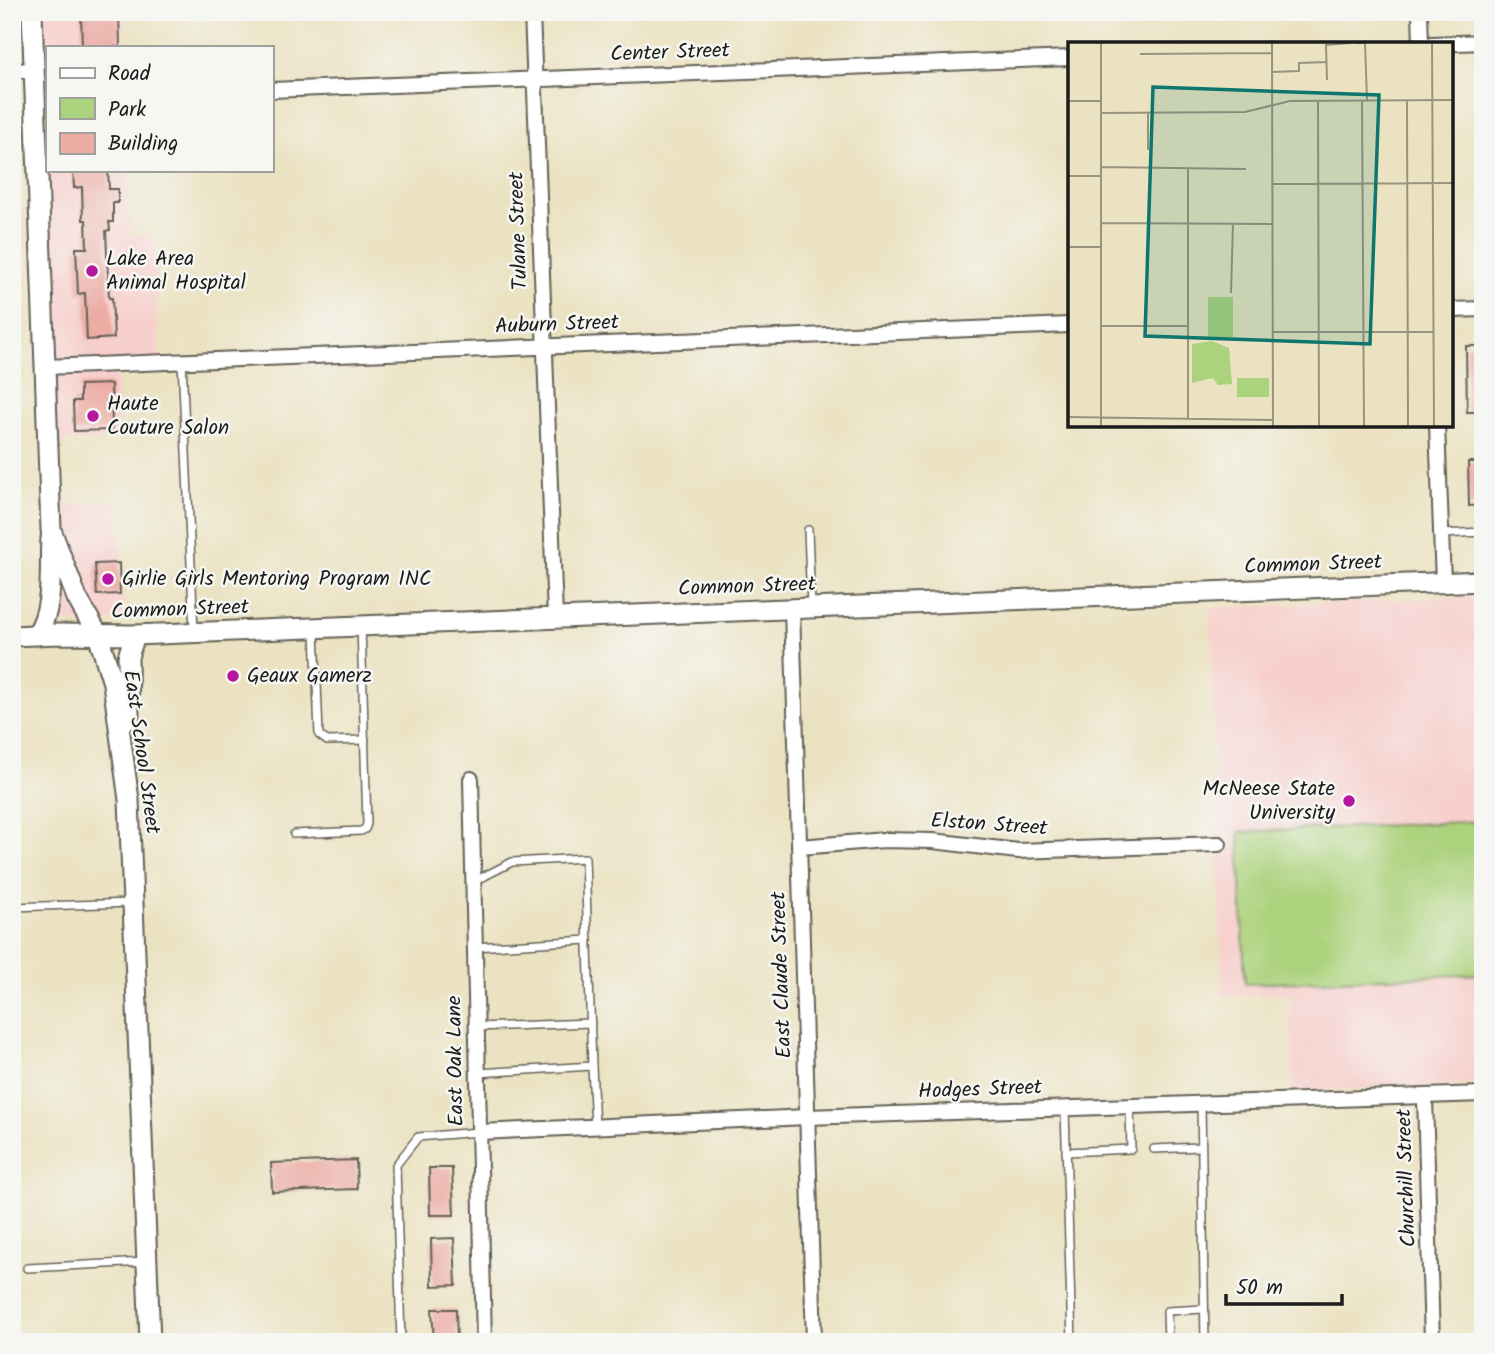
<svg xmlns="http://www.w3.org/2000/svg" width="1495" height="1354" font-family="Kalam,sans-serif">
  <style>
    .built { fill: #f7d0cd }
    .green { fill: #abd27c; stroke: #64774c; stroke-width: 2 }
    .building { fill: #ebaca4 }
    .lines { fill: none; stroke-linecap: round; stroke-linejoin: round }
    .lane-casing { stroke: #646156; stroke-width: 10 }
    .street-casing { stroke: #646156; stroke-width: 18 }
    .secondary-casing { stroke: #646156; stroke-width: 23 }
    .lane { stroke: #fff; stroke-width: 7 }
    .street { stroke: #fff; stroke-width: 14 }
    .secondary { stroke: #fff; stroke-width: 19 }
    .poi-dot { fill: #b5179e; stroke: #f6f6f2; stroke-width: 2.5 }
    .labels { text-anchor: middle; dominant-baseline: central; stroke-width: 5; stroke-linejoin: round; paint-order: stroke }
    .street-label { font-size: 21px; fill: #1c1c1c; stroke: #f6f6f2 }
    .poi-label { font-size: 21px; fill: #1c1c1c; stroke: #f6f6f2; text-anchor: start }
    .inset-road { fill: none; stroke: #98937f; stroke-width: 2 }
    .view { fill: #0f766e; fill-opacity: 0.15; stroke: #0f766e; stroke-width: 3.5 }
    .inset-edge { fill: none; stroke: #1c1c1c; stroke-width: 3.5 }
  </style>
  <rect width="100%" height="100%" fill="#f6f6f2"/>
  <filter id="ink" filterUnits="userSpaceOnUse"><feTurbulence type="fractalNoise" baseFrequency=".0143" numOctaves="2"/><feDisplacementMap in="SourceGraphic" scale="14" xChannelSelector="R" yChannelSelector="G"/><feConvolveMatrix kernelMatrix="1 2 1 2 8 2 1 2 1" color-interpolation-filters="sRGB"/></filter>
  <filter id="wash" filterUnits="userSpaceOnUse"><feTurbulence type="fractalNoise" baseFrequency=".00686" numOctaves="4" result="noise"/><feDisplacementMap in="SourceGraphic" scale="28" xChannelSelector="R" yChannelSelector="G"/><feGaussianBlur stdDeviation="1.57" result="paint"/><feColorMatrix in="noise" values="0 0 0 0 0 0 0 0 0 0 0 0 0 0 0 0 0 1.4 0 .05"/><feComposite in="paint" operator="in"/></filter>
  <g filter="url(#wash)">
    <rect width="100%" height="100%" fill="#ebe2c1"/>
    <!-- built -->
    <g class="built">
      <path d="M44 12H123L124 47H47V123Z"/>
      <path d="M49 170H129L131 234H154L160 372 118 374 119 439 58 441Z"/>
      <path d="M118 503 124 621 65 623 61 505Z"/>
      <path d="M1483 596V1084L1293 1092 1290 994 1222 996 1210 608Z"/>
    </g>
    <!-- green -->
    <path class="green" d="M1482 821 1483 974 1245 984 1239 832Z"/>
    <g id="blocks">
      <!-- building -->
      <g class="building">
        <path d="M81 12H119L120 47H82Z"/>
        <path d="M73 170H108L109 189H118V203H113V222H109L110 230 106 231 109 298H112L114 338 87 340 85 293 78 294 76 248H87L86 220H83L82 187 74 188Z"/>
        <path d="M1466 346H1483V409L1481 412H1467Z"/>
        <path d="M111 384 112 430 74 431 73 401H80V385Z"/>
        <path d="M1468 462H1483V505L1469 506Z"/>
        <path d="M119 563 120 594 97 595 95 564Z"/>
        <path d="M356 1160 357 1189 272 1192 271 1163Z"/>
        <path d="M429 1168H452L454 1215H430Z"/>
        <path d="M454 1238 456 1285 432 1286 431 1239Z"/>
        <path d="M432 1309H456L457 1342H434Z"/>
      </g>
    </g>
  </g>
  <g filter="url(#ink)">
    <use href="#blocks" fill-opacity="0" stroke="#646156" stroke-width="2"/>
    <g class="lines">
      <defs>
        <g id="lane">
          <path d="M182 361 194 632"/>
          <path d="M808 530 811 606"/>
          <path d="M1442 534 1483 532"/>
          <path d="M315 630 319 735 327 741 365 740"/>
          <path d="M294 834 361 831 365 829 367 824 361 626"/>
          <path d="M473 882 512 862 585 858 592 1066 478 1073"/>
          <path d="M12 907 132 903"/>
          <path d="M475 947 588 940"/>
          <path d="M476 1027 591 1023"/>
          <path d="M592 1066 595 1127"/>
          <path d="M1201 1104 1205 1342"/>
          <path d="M1065 1109 1072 1342"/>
          <path d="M1154 1149 1200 1147"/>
          <path d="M1066 1152 1131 1149 1130 1107"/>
          <path d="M27 1268 146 1262"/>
          <path d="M401 1342 396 1165 418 1137 479 1132"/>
          <path d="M1168 1342 1167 1311 1204 1309"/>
        </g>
        <g id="street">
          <path d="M532 12 555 617"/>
          <path d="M1420 12 1421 44"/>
          <path d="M1432 44 1483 42"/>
          <path d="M12 71 35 70"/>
          <path d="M271 90 1070 58"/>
          <path d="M1451 310 1483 309"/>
          <path d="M46 367 1070 325"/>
          <path d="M1437 425 1443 583"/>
          <path d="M792 608 814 1342"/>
          <path d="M471 779 484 1342"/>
          <path d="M800 847 884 840 933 841 1018 851 1219 844"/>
          <path d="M1425 1097 1432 1342"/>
          <path d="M479 1132 807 1117 1483 1094"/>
        </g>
        <g id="secondary">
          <path d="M32 12 51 530 77 598 98 635 113 683 129 800 150 1342"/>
          <path d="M36 635C55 608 49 569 51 538"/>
          <path d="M12 636 57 634 135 635 1483 581"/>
          <path d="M129 719 128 657 135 635"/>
        </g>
      </defs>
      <!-- lane casing -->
      <use href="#lane" class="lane-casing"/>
      <!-- street casing -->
      <use href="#street" class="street-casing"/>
      <!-- secondary casing -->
      <use href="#secondary" class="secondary-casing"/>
      <!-- lane -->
      <use href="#lane" class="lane"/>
      <!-- street -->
      <use href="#street" class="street"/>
      <!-- secondary -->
      <use href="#secondary" class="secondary"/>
    </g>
  </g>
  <!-- markers -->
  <g class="poi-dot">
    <circle cx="92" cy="271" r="7"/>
    <circle cx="93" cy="416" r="7"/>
    <circle cx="108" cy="579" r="7"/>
    <circle cx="233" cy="676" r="7"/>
    <circle cx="1349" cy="801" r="7"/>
  </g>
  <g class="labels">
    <!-- street labels -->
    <g class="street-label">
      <text transform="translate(670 53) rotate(-2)">Center Street</text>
      <text transform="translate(519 231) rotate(-92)">Tulane Street</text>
      <text transform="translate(557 325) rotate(-2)">Auburn Street</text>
      <text transform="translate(1313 565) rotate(-2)">Common Street</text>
      <text transform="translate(747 587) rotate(-2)">Common Street</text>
      <text transform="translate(180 610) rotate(-2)">Common Street</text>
      <text transform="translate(141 752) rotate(82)">East School Street</text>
      <text transform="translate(989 825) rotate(4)">Elston Street</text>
      <text transform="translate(782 975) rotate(-92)">East Claude Street</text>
      <text transform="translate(456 1061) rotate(-91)">East Oak Lane</text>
      <text transform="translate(980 1090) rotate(-2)">Hodges Street</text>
      <text transform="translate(1407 1178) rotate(-92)">Churchill Street</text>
    </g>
    <!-- poi labels -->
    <g class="poi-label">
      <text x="106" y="259">Lake Area<tspan x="106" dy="24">Animal Hospital</tspan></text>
      <text x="107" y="404">Haute<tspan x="107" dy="24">Couture Salon</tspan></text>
      <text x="122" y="579">Girlie Girls Mentoring Program INC</text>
      <text x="247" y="676">Geaux Gamerz</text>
      <text x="1335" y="789" text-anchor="end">McNeese State<tspan x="1335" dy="24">University</tspan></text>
    </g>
  </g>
  <!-- overview -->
  <g transform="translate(1068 42)">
    <rect width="385" height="385" fill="#ebe2c1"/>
    <path d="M140 255H165V295H140ZM144 299 161 306 164 342 150 343 145 336 124 341V302ZM169 336H201V355H169Z" fill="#abd27c"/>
    <path class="inset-road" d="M33 1V384M204 1 205 384M288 1H297L299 58M364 1 366 384M72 12 204 11M204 30 231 29V21L259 20M259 38 258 3 283 1M294 58 296 384M339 58 340 384M0 59H33M250 59 251 384M80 70V108M33 71 177 70 222 59 385 58M33 125 178 127M120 126V377M0 134H33M205 142 385 141M33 181 205 182M0 205H33M163 251 165 181M33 284H120M205 290H366M0 375 205 378"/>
    <path class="view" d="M85 45 311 53 302 302 77 294Z"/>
    <rect width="385" height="385" class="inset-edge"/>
  </g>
  <!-- margin -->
  <rect width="1495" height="1354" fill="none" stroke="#f6f6f2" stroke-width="42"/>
  <!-- legend -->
  <rect x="46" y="46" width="228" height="126" fill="#f6f6f2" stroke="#9f9f9c" stroke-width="2"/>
  <rect x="60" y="68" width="35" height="10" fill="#ffffff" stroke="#9f9f9c" stroke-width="2"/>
  <text x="108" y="80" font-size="21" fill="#1c1c1c">Road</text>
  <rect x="60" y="98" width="35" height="21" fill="#abd27c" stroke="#9f9f9c" stroke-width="2"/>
  <text x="108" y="116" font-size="21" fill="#1c1c1c">Park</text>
  <rect x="60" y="133" width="35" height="21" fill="#ebaca4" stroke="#9f9f9c" stroke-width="2"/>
  <text x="108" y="150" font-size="21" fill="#1c1c1c">Building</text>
  <!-- scale -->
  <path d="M1226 1294v10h116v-10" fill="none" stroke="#1c1c1c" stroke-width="3.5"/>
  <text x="1236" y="1294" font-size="21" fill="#1c1c1c" stroke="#f6f6f2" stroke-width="5" paint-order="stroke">50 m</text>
</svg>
